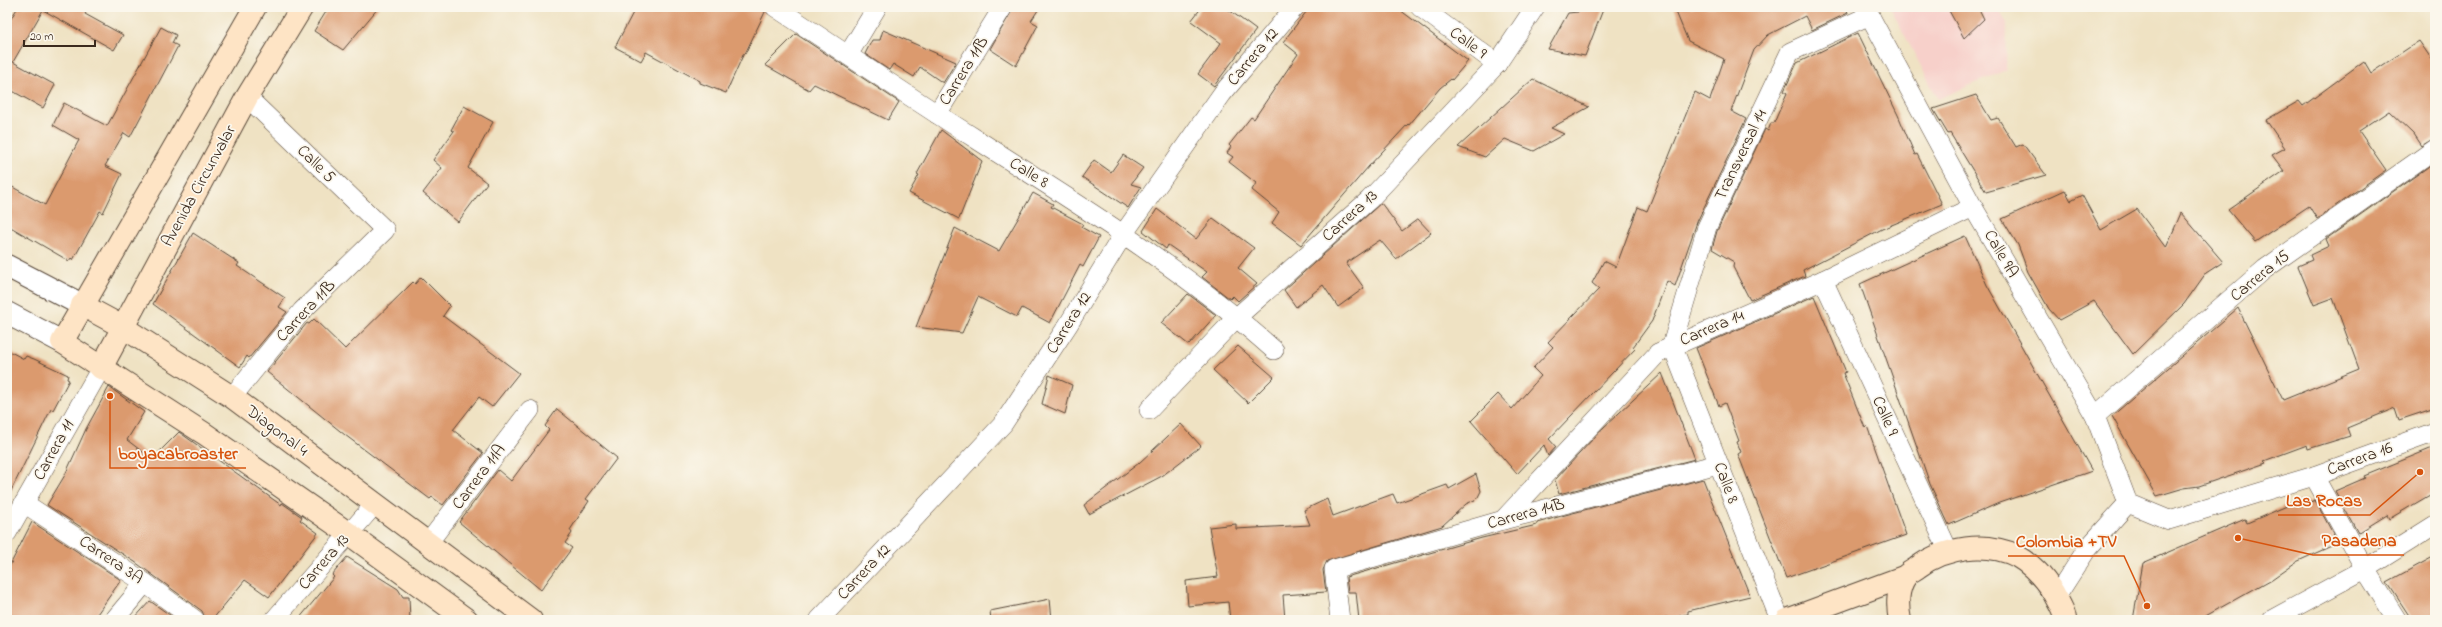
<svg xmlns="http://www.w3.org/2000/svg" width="2442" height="627" font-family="'Indie Flower',sans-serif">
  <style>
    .built { fill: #f7d0ca }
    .building { fill: #db9a6e }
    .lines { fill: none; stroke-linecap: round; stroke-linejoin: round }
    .minor-casing { stroke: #564637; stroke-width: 20 }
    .tertiary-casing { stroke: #564637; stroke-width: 24 }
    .secondary-casing { stroke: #564637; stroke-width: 24 }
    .minor { stroke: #fff; stroke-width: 19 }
    .tertiary { stroke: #fff; stroke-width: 22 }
    .secondary { stroke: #fee4c5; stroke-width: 22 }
    .labels { text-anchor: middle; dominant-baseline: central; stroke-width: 3.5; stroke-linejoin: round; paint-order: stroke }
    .street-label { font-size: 17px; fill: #3b2a1e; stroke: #fbf7ec }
    .leader { fill: none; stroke: #d7540e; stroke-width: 1.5 }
    .callout-dot { fill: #d7540e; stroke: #fbf7ec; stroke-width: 1.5 }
    .callout-label { font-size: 18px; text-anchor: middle; font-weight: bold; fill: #d7540e; stroke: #fbf7ec; stroke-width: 3.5; stroke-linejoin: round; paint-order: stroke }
  </style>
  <rect width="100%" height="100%" fill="#fbf7ec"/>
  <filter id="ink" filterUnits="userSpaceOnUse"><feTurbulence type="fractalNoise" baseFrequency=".025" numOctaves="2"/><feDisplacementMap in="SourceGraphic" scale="8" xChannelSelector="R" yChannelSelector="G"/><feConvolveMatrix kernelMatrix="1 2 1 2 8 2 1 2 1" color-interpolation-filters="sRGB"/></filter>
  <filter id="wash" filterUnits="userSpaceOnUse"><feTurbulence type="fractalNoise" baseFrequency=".012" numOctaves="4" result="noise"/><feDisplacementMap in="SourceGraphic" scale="16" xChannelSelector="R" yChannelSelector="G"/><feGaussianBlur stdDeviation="0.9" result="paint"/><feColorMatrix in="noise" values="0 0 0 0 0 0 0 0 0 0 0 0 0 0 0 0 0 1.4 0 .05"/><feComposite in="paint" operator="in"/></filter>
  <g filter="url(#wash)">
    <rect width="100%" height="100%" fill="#efe2c3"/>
    <!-- built -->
    <path class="built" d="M1890 7H1998L2007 23 2006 70 1938 99Z"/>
    <g id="blocks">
      <!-- building -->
      <g class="building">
        <path d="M18 7H89L85 14 123 35 114 50 43 10 13 62 55 85 43 108 7 88V25Z"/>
        <path d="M329 7H379L343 50 314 31Z"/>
        <path d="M636 7H764L765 12 745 54 744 53 726 93 700 83V81L646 52 641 61 615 47Z"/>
        <path d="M1014 7H1040L1031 21 1038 25 1016 66 990 49Z"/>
        <path d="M1202 7H1225L1256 30 1214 86 1198 74 1221 43 1191 21Z"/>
        <path d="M1310 7H1396L1468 61 1452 80 1451 79 1440 88 1409 125 1408 124 1369 166 1301 245 1272 223 1279 212 1252 190 1256 183 1229 162 1233 157 1227 153 1231 147 1229 145 1251 117 1254 119 1298 54 1283 42Z"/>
        <path d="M1580 7H1604L1585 56 1548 49 1568 13 1578 12Z"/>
        <path d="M1674 7H1846L1848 13 1812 30 1805 16 1768 35 1754 50 1731 111 1746 119 1697 222 1675 286 1667 281 1652 321 1633 347 1635 349 1549 439 1556 447 1548 456 1544 445 1517 474 1471 421 1498 394 1512 409 1541 376 1533 368 1553 347 1548 342 1599 289 1592 283 1604 261 1616 267 1638 207 1647 211 1695 92 1710 100 1724 59 1688 41Z"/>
        <path d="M1947 7H1978L1984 19 1964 38Z"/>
        <path d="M161 27 176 35 172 43 178 46 130 137 124 133 105 166 122 174 103 213 100 211 73 260 71 258 69 261 7 225V184L45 205 79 140 53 125 64 103 107 126Z"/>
        <path d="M883 30 956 62 943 83 920 67 914 77 893 64 889 70 865 54 872 40H880Z"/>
        <path d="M1858 33 1898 115 1915 155 1917 154 1942 204 1882 229 1803 270 1805 276 1750 300 1733 267 1734 262 1712 249 1717 231 1765 129 1768 131 1771 123H1774L1787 93 1784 91 1797 63Z"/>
        <path d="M796 34 899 102 888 120 814 84 809 90 765 65Z"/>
        <path d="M2419 41 2435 64V138L2421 146 2413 134 2389 111 2359 131 2386 170 2317 219 2309 206 2255 242 2228 210 2284 171 2272 155 2285 148 2266 120 2299 101 2303 106 2364 61 2371 73Z"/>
        <path d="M1533 79 1589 107 1551 128 1564 134 1534 151 1505 139 1485 157 1458 147Z"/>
        <path d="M1976 95 1991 120 1998 118 2016 147 2023 144 2046 175 1986 192 1950 133 1948 134 1933 109Z"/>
        <path d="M464 106 493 122 468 168 487 183 458 222 423 193 442 168 433 160 454 131 451 130Z"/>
        <path d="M941 130 982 161 959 219 909 193 919 175 917 174Z"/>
        <path d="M1123 155 1143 168 1131 184 1141 187 1128 208 1082 177 1094 160 1111 172Z"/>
        <path d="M2435 162V408L2399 420 2395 408 2347 428 2350 436 2308 449 2307 445 2264 461 2266 463 2199 486 2184 488 2157 496 2112 416 2238 308 2283 400 2359 369 2333 298 2314 305 2298 266 2312 260 2310 255 2329 246 2326 239Z"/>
        <path d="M2065 190 2071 201 2082 195 2101 230 2137 209 2166 248 2181 213 2223 262 2206 273 2184 304 2133 354 2094 301 2059 320 2049 309 2028 272 2018 245 2002 219Z"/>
        <path d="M1033 193 1053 204 1051 207 1083 224 1081 227 1099 237 1083 267 1080 265 1050 323 1022 308 1017 317 978 297 962 333 916 327 955 228 999 251Z"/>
        <path d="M1381 203 1402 231 1418 219 1431 233 1396 259 1380 240 1346 263 1364 288 1338 307 1323 285 1296 307 1284 290Z"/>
        <path d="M1157 209 1196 239 1213 218 1254 248 1238 268 1257 284 1238 301 1233 296 1230 299 1202 277 1207 272 1168 245 1166 249 1143 231Z"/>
        <path d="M193 233 239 263 237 266 285 298 279 307 287 312 249 358 247 356 240 367 153 304Z"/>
        <path d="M1965 236 1987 285 2092 471 1999 503 1949 525 1930 484 1860 284Z"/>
        <path d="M421 277 450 306 443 316 519 373 492 407 479 397 453 430 483 453 443 505 432 497 430 499 345 435 267 372 307 323 309 324 314 319 345 349 413 282 415 284Z"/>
        <path d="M1188 294 1216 315 1189 345 1161 323Z"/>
        <path d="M1814 296 1846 372 1843 373 1865 428 1867 426 1906 535 1786 578 1738 454 1741 452 1737 442 1739 441 1725 403 1719 406 1696 348Z"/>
        <path d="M1238 346 1274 377 1248 403 1213 370Z"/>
        <path d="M7 350 24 359 26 356 34 359 68 375 67 379 69 380 53 410 51 409 7 499Z"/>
        <path d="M1662 373 1695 459 1559 494 1555 480 1604 427Z"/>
        <path d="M1049 375 1072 385 1065 414 1042 404Z"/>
        <path d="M109 387 144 412 127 440 152 459 179 432 281 505 282 503 302 517 300 520 318 533 269 597 245 580 212 620H206L202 611 135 562 47 505 65 475 86 429Z"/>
        <path d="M557 409 617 458 586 499 589 501 570 530 572 533 565 543 572 548 541 590 459 522 498 470 511 481 549 430 545 426Z"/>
        <path d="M1181 424 1201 446 1162 476 1089 514 1084 505 1139 463Z"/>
        <path d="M2435 447V492L2389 519 2387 515 2358 533 2335 491 2365 478 2364 476Z"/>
        <path d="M1476 474 1481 491 1477 499 1466 504 1442 526 1327 561 1323 570 1326 592 1283 595 1285 620H1230L1228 602 1188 606 1186 581 1218 577 1209 527 1236 524V529L1310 525 1304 510 1327 499 1333 516 1393 494 1397 503 1447 485 1449 489Z"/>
        <path d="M1703 479 1750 596 1688 611V614L1668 619 1667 617 1655 620H1359L1356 592H1348L1346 577 1482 538 1537 525V523L1565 515Z"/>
        <path d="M2301 500H2306L2308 503 2315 500 2338 543 2296 562 2272 579 2202 618 2201 616 2194 620H2133L2143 563 2245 519 2247 523Z"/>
        <path d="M32 522 121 580 95 617 92 614 87 620H7V571Z"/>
        <path d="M2435 556V620H2412L2387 582Z"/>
        <path d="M347 557 398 589 403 597H409L410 620H298L334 577 332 575Z"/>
        <path d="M1050 599 1052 620H991L990 611Z"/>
        <path d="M150 601 177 620H133Z"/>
      </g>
    </g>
  </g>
  <g filter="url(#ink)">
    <use href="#blocks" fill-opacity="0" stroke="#564637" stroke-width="1"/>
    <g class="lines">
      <defs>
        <g id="minor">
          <path d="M775 7C842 51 908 96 976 139 1079 205 1183 268 1274 350"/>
          <path d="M1420 7 1497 64"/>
          <path d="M1865 7 1973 207 2095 416 2128 503"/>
          <path d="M848 55 877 7"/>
          <path d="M937 114 1003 7"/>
          <path d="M1823 280 1949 552"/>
          <path d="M1672 345 1707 227 1790 52 1870 15"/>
          <path d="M1672 345 1780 620"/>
          <path d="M232 397 302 311 385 230 247 97"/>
          <path d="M1149 410 1237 317 1369 200 1497 64 1535 7"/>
          <path d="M2095 416 2265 269 2435 149"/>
          <path d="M2314 476 2365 569 2397 620"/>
          <path d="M24 503 145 583 195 620"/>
          <path d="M2128 503 2169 520 2314 476 2435 432"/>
          <path d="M1503 520 1658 353 1823 280 1973 207"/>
          <path d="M7 533 101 368"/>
          <path d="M428 543 530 410"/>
          <path d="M2056 597 2087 549 2128 503"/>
          <path d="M114 620 145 583"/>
          <path d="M274 620 375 504"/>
          <path d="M819 620 1003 424 1068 325 1124 233 1222 94 1295 7"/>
          <path d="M1340 620 1334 569 1503 520 1718 464"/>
          <path d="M2271 620 2365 569 2435 525"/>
        </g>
        <g id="tertiary">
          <path d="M7 266 82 305"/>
          <path d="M7 313 62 342"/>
        </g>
        <g id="secondary">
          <path d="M255 7 62 342 205 434 348 533 467 620"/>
          <path d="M82 305 121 326 232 397 531 620"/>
          <path d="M101 368 247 97 302 7"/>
          <path d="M1787 620 1906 576"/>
          <path d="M1900 620C1897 606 1897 588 1906 576 1908 572 1915 570 1918 567 1945 547 1986 541 2017 556 2033 565 2043 577 2053 592 2057 600 2065 612 2065 620"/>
        </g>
      </defs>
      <!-- minor casing -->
      <use href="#minor" class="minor-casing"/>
      <!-- tertiary casing -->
      <use href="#tertiary" class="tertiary-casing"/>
      <!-- secondary casing -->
      <use href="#secondary" class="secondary-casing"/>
      <!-- minor -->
      <use href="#minor" class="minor"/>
      <!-- tertiary -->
      <use href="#tertiary" class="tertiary"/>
      <!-- secondary -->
      <use href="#secondary" class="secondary"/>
    </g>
  </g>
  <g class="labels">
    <!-- street labels -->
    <g class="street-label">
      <text transform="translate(1468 43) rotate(37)">Calle 9</text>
      <text transform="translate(1253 57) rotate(-50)">Carrera 12</text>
      <text transform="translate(964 71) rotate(-58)">Carrera 11B</text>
      <text transform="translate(1741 155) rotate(-64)">Transversal 14</text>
      <text transform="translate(316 164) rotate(44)">Calle 5</text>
      <text transform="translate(1029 173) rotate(32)">Calle 8</text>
      <text transform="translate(199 186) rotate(-61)">Avenida Circunvalar</text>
      <text transform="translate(1350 216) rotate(-42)">Carrera 13</text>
      <text transform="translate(2001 254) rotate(60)">Calle 9A</text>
      <text transform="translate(2260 276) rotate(-39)">Carrera 15</text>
      <text transform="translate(306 311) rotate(-47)">Carrera 11B</text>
      <text transform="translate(1069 323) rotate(-58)">Carrera 12</text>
      <text transform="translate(1712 328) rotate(-23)">Carrera 14</text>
      <text transform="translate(1885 416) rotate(66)">Calle 9</text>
      <text transform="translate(277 431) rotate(37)">Diagonal 4</text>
      <text transform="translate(54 450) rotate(-61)">Carrera 11</text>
      <text transform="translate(2360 459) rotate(-20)">Carrera 16</text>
      <text transform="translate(479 477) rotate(-53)">Carrera 11A</text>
      <text transform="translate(1726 483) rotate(69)">Calle 8</text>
      <text transform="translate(1526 514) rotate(-15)">Carrera 14B</text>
      <text transform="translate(111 560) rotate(34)">Carrera 3A</text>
      <text transform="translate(324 562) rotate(-49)">Carrera 13</text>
      <text transform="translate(864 572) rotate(-47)">Carrera 12</text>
    </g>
  </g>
  <!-- callouts -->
  <path class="leader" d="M110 396L110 468H246M2420 472L2370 515H2278M2238 538L2313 555H2404M2147 606L2124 556H2008"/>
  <g class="callout-dot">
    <circle cx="110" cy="396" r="4"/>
    <circle cx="2420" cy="472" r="4"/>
    <circle cx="2238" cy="538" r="4"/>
    <circle cx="2147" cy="606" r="4"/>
  </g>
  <g class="callout-label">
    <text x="178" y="459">boyacabroaster</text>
    <text x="2324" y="506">Las Rocas</text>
    <text x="2359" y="546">Pasadena</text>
    <text x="2066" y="547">Colombia +TV</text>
  </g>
  <!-- margin -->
  <rect width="2442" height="627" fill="none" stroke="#fbf7ec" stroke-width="24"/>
  <!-- scale -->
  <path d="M24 40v6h71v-6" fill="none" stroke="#3b2a1e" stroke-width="2"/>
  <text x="30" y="40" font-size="12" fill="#3b2a1e" stroke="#fbf7ec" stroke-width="3" paint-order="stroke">20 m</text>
</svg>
